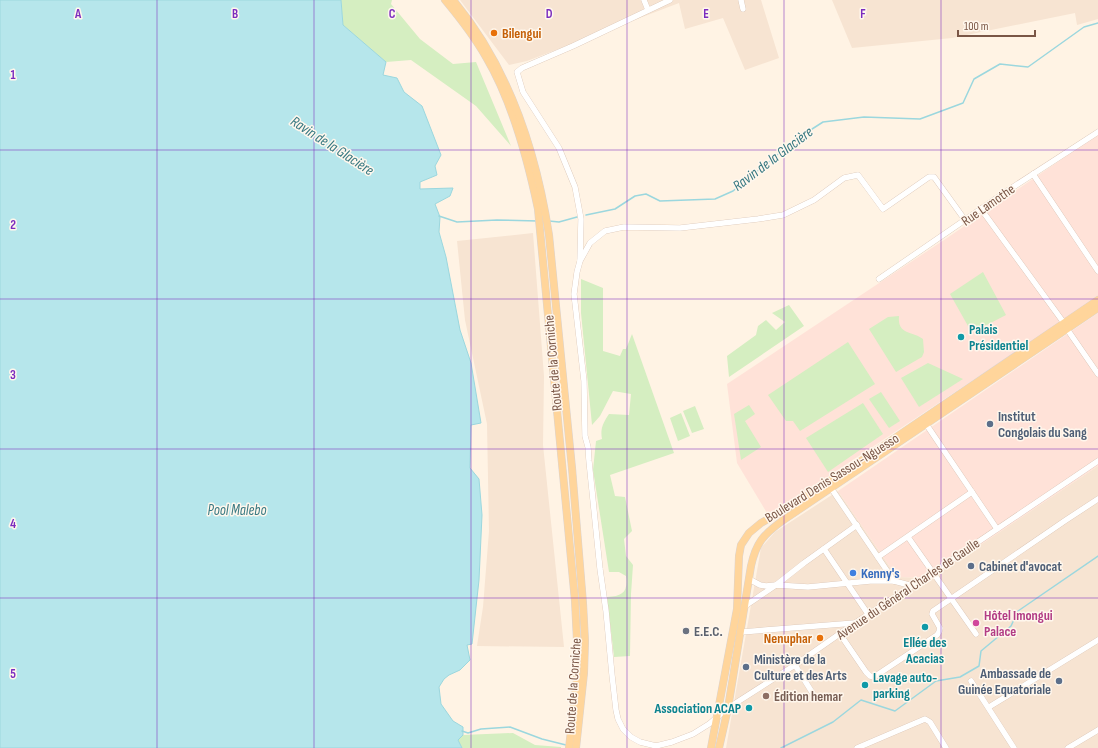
<svg xmlns="http://www.w3.org/2000/svg" width="1098" height="748" font-family="'Sofia Sans Condensed',sans-serif">
  <style>
    .residential { fill: #f7e4d2 }
    .commercial { fill: #ffe2d8 }
    .green { fill: #d5eec1 }
    .water { fill: #b6e6eb; stroke: #9bd7de }
    .lines { fill: none; stroke-linecap: round; stroke-linejoin: round }
    .stream { stroke: #9bd7de; stroke-width: 1.5 }
    .minor-casing { stroke: #d4bcab; stroke-width: 6 }
    .major-casing { stroke: #dcd3cf; stroke-width: 8 }
    .minor { stroke: #fff; stroke-width: 5.5 }
    .major { stroke: #ffd59b; stroke-width: 7 }
    .grid { fill: none; stroke: #7b2cbf; stroke-width: 1; stroke-opacity: 0.55 }
    .food-dot { fill: #e8710a; stroke: #fff7ed; stroke-width: 1.5 }
    .culture-dot { fill: #0f9aa8; stroke: #fff7ed; stroke-width: 1.5 }
    .service-dot { fill: #5c6f8a; stroke: #fff7ed; stroke-width: 1.5 }
    .shop-dot { fill: #3f7fe0; stroke: #fff7ed; stroke-width: 1.5 }
    .hotel-dot { fill: #d1479c; stroke: #fff7ed; stroke-width: 1.5 }
    .worship-dot { fill: #6b7280; stroke: #fff7ed; stroke-width: 1.5 }
    .education-dot { fill: #8d6e63; stroke: #fff7ed; stroke-width: 1.5 }
    .labels { text-anchor: middle; dominant-baseline: central; stroke-width: 3; stroke-linejoin: round; paint-order: stroke }
    .food-label { font-size: 14px; font-weight: bold; fill: #c56008; stroke: #fff7ed; text-anchor: start }
    .street-label { font-size: 14px; fill: #7a5646; stroke: #fff7ed }
    .culture-label { font-size: 14px; font-weight: bold; fill: #0d838f; stroke: #fff7ed; text-anchor: start }
    .service-label { font-size: 14px; font-weight: bold; fill: #4e5e75; stroke: #fff7ed; text-anchor: start }
    .shop-label { font-size: 14px; font-weight: bold; fill: #366cbe; stroke: #fff7ed; text-anchor: start }
    .hotel-label { font-size: 14px; font-weight: bold; fill: #b23c85; stroke: #fff7ed; text-anchor: start }
    .worship-label { font-size: 14px; font-weight: bold; fill: #5b616d; stroke: #fff7ed; text-anchor: start }
    .education-label { font-size: 14px; font-weight: bold; fill: #785e54; stroke: #fff7ed; text-anchor: start }
    .water-label { font-size: 15px; font-style: italic; fill: #387982; stroke: #fff7ed }
    .grid-label { font-size: 13px; text-anchor: middle; font-weight: bold; fill: #7b2cbf; stroke: #fff7ed; stroke-width: 3; stroke-linejoin: round; paint-order: stroke }
  </style>
  <rect width="100%" height="100%" fill="#fff3e4"/>
  <!-- residential -->
  <g class="residential">
    <path d="M460 0H761L779 58 745 70 723 18 685 29 679 3 527 61 509 65Z"/>
    <path d="M832 0H1098V19L1077 25 1075 13 952 38 852 48Z"/>
    <path d="M533 233 544 376 543 445 564 647 477 646 483 607 489 531 487 424 465 320 457 241Z"/>
    <path d="M1098 466V748H726L761 548 775 532 838 491 897 577 931 578Z"/>
  </g>
  <!-- commercial -->
  <g class="commercial">
    <path d="M1098 135V297L779 509 767 513 737 463 727 384 947 238 1091 139Z"/>
    <path d="M1098 313V466L931 578 897 577 838 491Z"/>
  </g>
  <!-- green -->
  <g class="green">
    <path d="M341 0H392L391 4 420 39 453 64 476 62 511 146 476 106 411 60 386 62 343 25Z"/>
    <path d="M983 272 1006 315 977 330 973 325 968 326 950 294Z"/>
    <path d="M581 279 603 288V351L620 356 623 349H626L632 334 674 453 610 475 615 496 625 497 632 531 624 539 626 556 633 565 631 594 630 656 614 657 607 597C623 596 628 592 626 576L619 572H609L593 470 596 441 602 439C600 429 603 423 609 414L629 415 631 394 613 391 600 416 592 425 581 313Z"/>
    <path d="M789 305 804 326 729 377 727 356 756 335 758 326 766 320 776 330 785 322 772 313Z"/>
    <path d="M899 316C897 335 913 331 923 339L924 352 922 357 896 372 869 329 888 317Z"/>
    <path d="M848 342 875 384 800 431 793 421H786L768 395Z"/>
    <path d="M928 363 963 379 919 407 901 378Z"/>
    <path d="M881 392 900 421 889 428 869 399Z"/>
    <path d="M863 403 883 434 828 472 806 438Z"/>
    <path d="M749 405 755 414 745 421 761 447 741 460 734 414Z"/>
    <path d="M695 406 704 429 692 433 683 411Z"/>
    <path d="M681 413 690 436 678 441 670 418Z"/>
    <path d="M513 733 535 745 561 747V748H462L458 740 463 735Z"/>
  </g>
  <!-- water -->
  <path class="water" d="M0 0H341L343 25 386 62 383 75 397 78 404 92 422 106 441 155 435 166 437 175 420 182V189L453 188 450 196 435 204 440 217 439 232 446 257 460 330 471 363 481 423 471 425 470 468 479 479 482 515 479 580 472 644 467 645 470 660 460 670 449 675 444 679 439 687 441 704 453 721 463 727V735L458 740 462 748H0Z"/>
  <g class="lines">
    <!-- stream -->
    <g class="stream">
      <path d="M586 215 615 209 635 196 646 194 660 201 715 199 733 191 798 138 823 122 864 117 920 119 963 103 974 79 1000 64 1028 67 1084 27 1098 23"/>
      <path d="M439 216 457 222 497 220 538 221"/>
      <path d="M549 221 559 222 577 217"/>
      <path d="M462 731 468 733 481 729 510 727 542 739 566 745"/>
      <path d="M781 748 833 722 861 700 895 711 936 681 960 677 979 666 981 651 1011 626 1018 611 1098 556"/>
    </g>
    <defs>
      <g id="minor">
        <path d="M644 0 648 10"/>
        <path d="M741 0 743 9"/>
        <path d="M1033 174 1098 271"/>
        <path d="M981 209 1064 323"/>
        <path d="M965 220 934 177H929L883 209 858 175 844 178 814 200 783 215 758 219 680 228 624 227 605 231 590 243 580 261 577 272 574 294 584 381 585 436 588 447 589 461 600 569 606 611 612 675 616 710 618 719 623 729 631 737 640 742 656 746 672 742 693 734 709 724 728 708 795 665 855 623 932 573 1098 461"/>
        <path d="M580 260 581 219 575 187 559 148 523 92 517 72 522 68 573 46 670 0"/>
        <path d="M879 279 1007 191 1098 132"/>
        <path d="M1067 329 1098 374"/>
        <path d="M924 421 997 529"/>
        <path d="M831 488 894 581"/>
        <path d="M908 537 976 634"/>
        <path d="M824 549 868 614"/>
        <path d="M878 557 972 492"/>
        <path d="M749 579 760 585 766 586 776 585 808 587 870 581H894L913 586"/>
        <path d="M745 606 776 585 804 563 857 525"/>
        <path d="M741 632 855 623"/>
        <path d="M840 634 866 672 870 676 874 677 937 635 939 632 940 628 932 614 933 611 936 609 1066 520 1098 499"/>
        <path d="M795 665 815 697"/>
        <path d="M971 681 1014 748"/>
        <path d="M989 707 1098 640"/>
        <path d="M857 748 925 719 930 722 946 748"/>
        <path d="M1068 748 1098 730"/>
      </g>
      <g id="major">
        <path d="M445 0C460 18 474 36 486 57 511 99 528 161 538 209L575 601 577 641V678L569 748"/>
        <path d="M453 0C509 67 536 150 549 235L572 468 583 603 585 641 584 673 576 748"/>
        <path d="M711 748 737 609 739 556 741 545 749 533 761 523 786 509 867 457 1098 300"/>
        <path d="M719 748 728 708 751 566C756 543 763 535 782 521L1098 308"/>
      </g>
    </defs>
    <!-- minor casing -->
    <use href="#minor" class="minor-casing"/>
    <!-- major casing -->
    <use href="#major" class="major-casing"/>
    <!-- minor -->
    <use href="#minor" class="minor"/>
    <!-- major -->
    <use href="#major" class="major"/>
  </g>
  <!-- grid -->
  <path class="grid" d="M157 0V748M314 0V748M471 0V748M627 0V748M784 0V748M941 0V748M0 150H1098M0 299H1098M0 449H1098M0 598H1098"/>
  <!-- markers -->
  <g class="food-dot">
    <circle cx="494" cy="33" r="4"/>
    <circle cx="820" cy="638" r="4"/>
  </g>
  <g class="culture-dot">
    <circle cx="961" cy="337" r="4"/>
    <circle cx="925" cy="627" r="4"/>
    <circle cx="865" cy="685" r="4"/>
    <circle cx="749" cy="708" r="4"/>
  </g>
  <g class="service-dot">
    <circle cx="990" cy="424" r="4"/>
    <circle cx="971" cy="566" r="4"/>
    <circle cx="746" cy="667" r="4"/>
    <circle cx="1059" cy="681" r="4"/>
  </g>
  <circle class="shop-dot" cx="853" cy="573" r="4"/>
  <circle class="hotel-dot" cx="976" cy="623" r="4"/>
  <circle class="worship-dot" cx="686" cy="631" r="4"/>
  <circle class="education-dot" cx="766" cy="696" r="4"/>
  <g class="labels">
    <!-- food labels -->
    <g class="food-label">
      <text x="502" y="33">Bilengui</text>
      <text x="812" y="638" text-anchor="end">Nenuphar</text>
    </g>
    <!-- street labels -->
    <g class="street-label">
      <text transform="translate(988 205) rotate(-35)">Rue Lamothe</text>
      <text transform="translate(553 363) rotate(-95)">Route de la Corniche</text>
      <text transform="translate(832 478) rotate(-32)">Boulevard Denis Sassou-Nguesso</text>
      <text transform="translate(908 589) rotate(-34)">Avenue du Général Charles de Gaulle</text>
      <text transform="translate(573 686) rotate(-86)">Route de la Corniche</text>
    </g>
    <!-- culture labels -->
    <g class="culture-label">
      <text x="969" y="329">Palais<tspan x="969" dy="16">Présidentiel</tspan></text>
      <text x="925" y="642" text-anchor="middle">Ellée des<tspan x="925" dy="16">Acacias</tspan></text>
      <text x="873" y="677">Lavage auto-<tspan x="873" dy="16">parking</tspan></text>
      <text x="741" y="708" text-anchor="end">Association ACAP</text>
    </g>
    <!-- service labels -->
    <g class="service-label">
      <text x="998" y="416">Institut<tspan x="998" dy="16">Congolais du Sang</tspan></text>
      <text x="979" y="566">Cabinet d'avocat</text>
      <text x="754" y="659">Ministère de la<tspan x="754" dy="16">Culture et des Arts</tspan></text>
      <text x="1051" y="673" text-anchor="end">Ambassade de<tspan x="1051" dy="16">Guinée Equatoriale</tspan></text>
    </g>
    <!-- shop labels -->
    <g class="shop-label">
      <text x="861" y="573">Kenny's</text>
    </g>
    <!-- hotel labels -->
    <g class="hotel-label">
      <text x="984" y="615">Hôtel Imongui<tspan x="984" dy="16">Palace</tspan></text>
    </g>
    <!-- worship labels -->
    <g class="worship-label">
      <text x="694" y="631">E.E.C.</text>
    </g>
    <!-- education labels -->
    <g class="education-label">
      <text x="774" y="696">Édition hemar</text>
    </g>
    <!-- water labels -->
    <g class="water-label">
      <text transform="translate(332 146) rotate(33)">Ravin de la Glacière</text>
      <text transform="translate(773 159) rotate(-37)">Ravin de la Glacière</text>
      <text x="237" y="510">Pool Malebo</text>
    </g>
  </g>
  <g class="grid-label">
    <text x="78" y="18">A</text>
    <text x="235" y="18">B</text>
    <text x="392" y="18">C</text>
    <text x="549" y="18">D</text>
    <text x="706" y="18">E</text>
    <text x="863" y="18">F</text>
    <text x="13" y="79">1</text>
    <text x="13" y="229">2</text>
    <text x="13" y="379">3</text>
    <text x="13" y="528">4</text>
    <text x="13" y="678">5</text>
  </g>
  <!-- scale -->
  <path d="M958 30v6h77v-6" fill="none" stroke="#7a5646" stroke-width="2"/>
  <text x="964" y="30" font-size="12" fill="#7a5646" stroke="#fff7ed" stroke-width="3" paint-order="stroke">100 m</text>
</svg>
